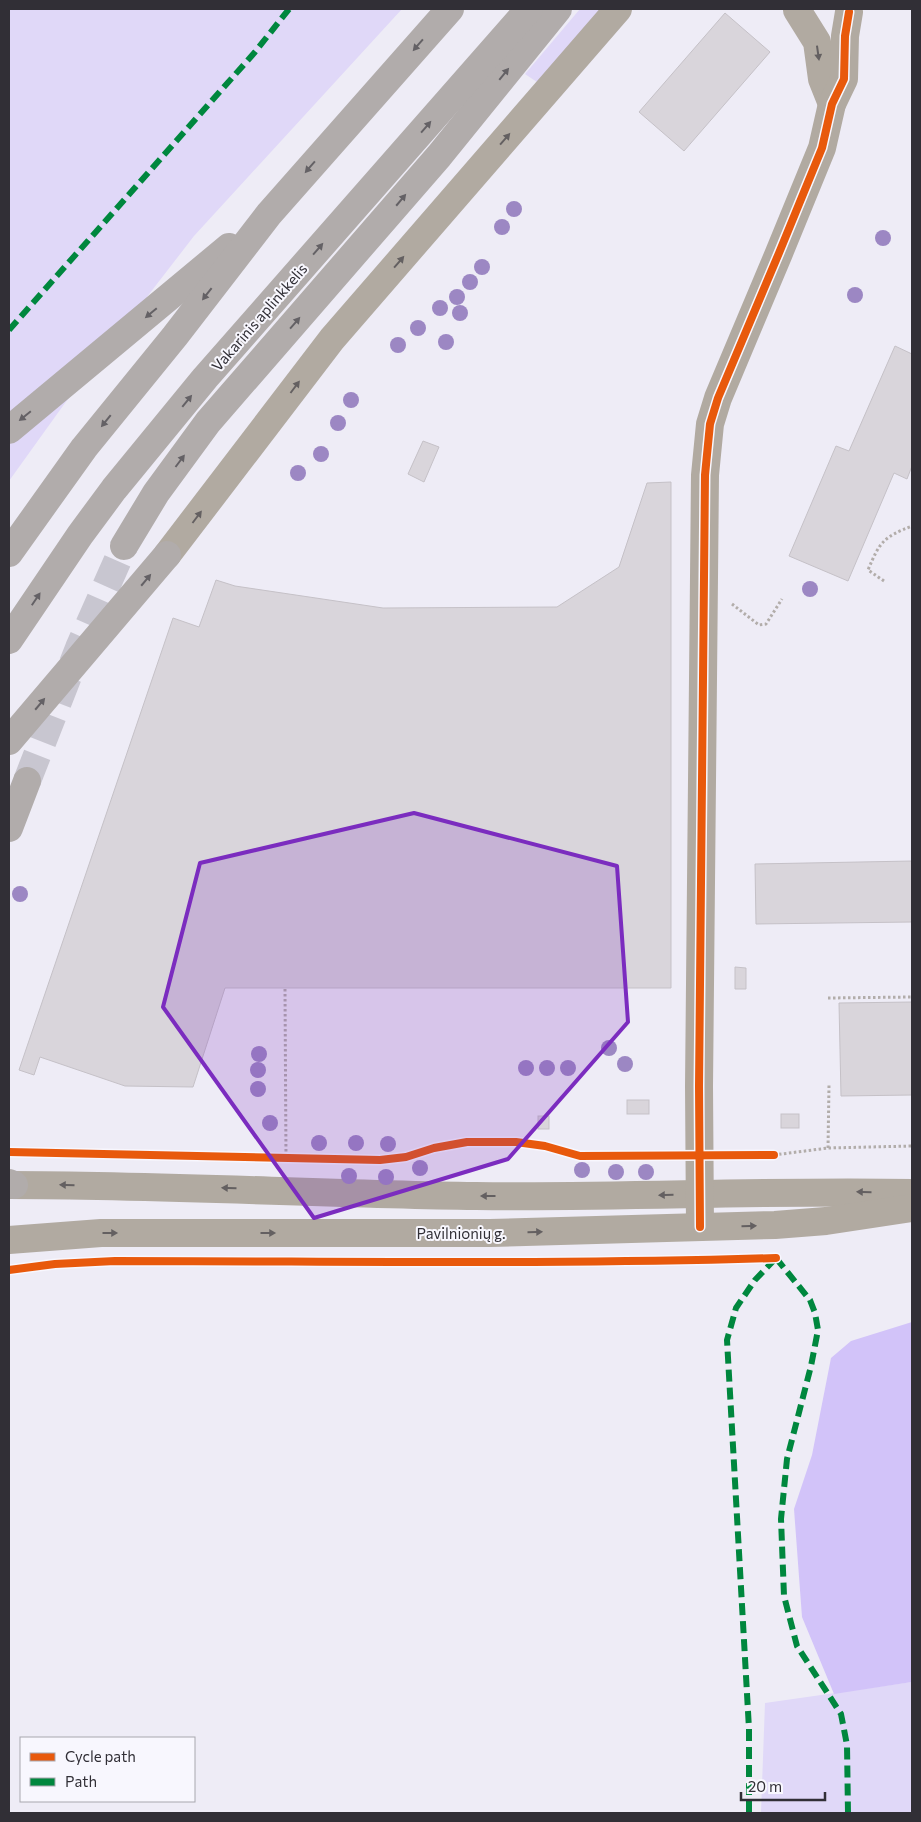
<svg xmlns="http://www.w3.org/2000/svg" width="921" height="1822" font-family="Commissioner,sans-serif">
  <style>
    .green { fill: #e0d8f8 }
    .forest { fill: #d2c3f9 }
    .building { fill: #d9d5db; stroke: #c5c1c7 }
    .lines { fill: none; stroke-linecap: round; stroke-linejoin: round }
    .highway-tunnel { stroke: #c8c6d0; stroke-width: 28; stroke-dasharray: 28 14; stroke-linecap: butt }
    .path { stroke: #b2adaa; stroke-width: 3; stroke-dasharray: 2.5 2.5; stroke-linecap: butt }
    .minor { stroke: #b1aaa1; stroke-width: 28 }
    .highway { stroke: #b1acab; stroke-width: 28 }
    .quiet { stroke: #00873e; stroke-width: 6; stroke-dasharray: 12 6; stroke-linecap: butt }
    .cycleway-casing { stroke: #f8f7fe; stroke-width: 11 }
    .cycleway { stroke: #e8590c; stroke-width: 8 }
    .tree { fill: #9c87c3 }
    .oneway { fill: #646165 }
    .oneway2 { fill: #646061 }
    .marked { fill: #7b2cbf; fill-opacity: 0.2; stroke: #7b2cbf; stroke-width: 4; stroke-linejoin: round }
    .labels { text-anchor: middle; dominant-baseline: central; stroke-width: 4; stroke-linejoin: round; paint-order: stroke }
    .street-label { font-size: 15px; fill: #312f36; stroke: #f8f7fe }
  </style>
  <rect width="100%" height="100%" fill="#eeecf6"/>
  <!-- green -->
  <g class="green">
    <path d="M9 9H402L194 236 65 403 9 481Z"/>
    <path d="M580 9H601L537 82 525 74Z"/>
    <path d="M912 1682V1813H761L765 1703Z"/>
  </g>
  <!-- forest -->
  <path class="forest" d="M912 1322V1682L834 1694 802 1617 794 1509 812 1455 831 1358 851 1341Z"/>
  <!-- building -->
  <g class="building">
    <path d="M725 13 770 52 684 151 639 112Z"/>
    <path d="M895 346 912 354V466L907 479 894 473 848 581 789 556 836 446 849 451Z"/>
    <path d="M423 441 439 447 424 482 408 474Z"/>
    <path d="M671 482V988H225L193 1087 125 1086 40 1057 34 1075 19 1070 173 618 199 627 216 580 235 586 383 608 557 607 619 567 647 483Z"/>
    <path d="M912 861V922L756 924 755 864Z"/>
    <path d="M735 967 746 968V989H735Z"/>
    <path d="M912 1002V1095L841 1096 839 1003Z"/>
    <rect x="627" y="1100" width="22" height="14"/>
    <rect x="781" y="1114" width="18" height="14"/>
    <rect x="538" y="1116" width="11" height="13"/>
  </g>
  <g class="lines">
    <!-- highway-tunnel -->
    <path class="highway-tunnel" d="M27 781 79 648 124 546"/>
    <!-- path -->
    <g class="path">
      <path d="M884 581 868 570C880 541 884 537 912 526"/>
      <path d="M732 604 759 625 766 624 782 599"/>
      <path d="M285 989 286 1159"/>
      <path d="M828 998 912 997"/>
      <path d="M828 1148 829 1085"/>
      <path d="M774 1155 828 1148 912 1146"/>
    </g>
    <!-- minor -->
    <g class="minor">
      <path d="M797 10 817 42 822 79 832 104"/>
      <path d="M167 555 332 339 618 9"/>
      <path d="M9 1185C165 1185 320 1194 476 1196 622 1198 767 1190 912 1193"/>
      <path d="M700 1227 699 1086 705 475 710 424 718 398 779 253 822 148 832 104 844 79 845 36 849 12"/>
      <path d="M9 1240 101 1233H490L775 1225 826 1221 912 1208"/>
    </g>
    <!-- highway -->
    <g class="highway">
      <path d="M9 430 229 247"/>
      <path d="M124 546 156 493 208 422 439 156 558 9"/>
      <path d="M9 553 84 448 175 336 269 214 450 9"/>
      <path d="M9 640 80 535 114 489 205 378 529 9"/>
      <path d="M9 741 167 555"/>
      <path d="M9 828 27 781"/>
      <path d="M9 1183 14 1185"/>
    </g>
    <!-- quiet -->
    <g class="quiet">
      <path d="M9 330 255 52 289 9"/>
      <path d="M776 1258 810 1300 815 1313 818 1330 811 1366 787 1459 781 1519 784 1596 797 1646 841 1714 847 1745 848 1813"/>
      <path d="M749 1813V1729L727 1340 736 1308 755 1280 776 1258"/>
    </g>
    <defs>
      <g id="cycleway">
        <path d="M9 1152 380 1160 406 1157 434 1148 467 1142H516L545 1146 580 1156 774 1155"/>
        <path d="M700 1227 699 1086 705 475 710 424 718 398 779 253 822 148 832 104 844 79 845 36 849 12"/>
        <path d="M9 1270 55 1264 115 1261C335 1261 556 1265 776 1258"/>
      </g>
    </defs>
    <!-- cycleway casing -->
    <use href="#cycleway" class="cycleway-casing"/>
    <!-- cycleway -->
    <use href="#cycleway" class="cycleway"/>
  </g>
  <!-- trees -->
  <g class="tree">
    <circle cx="514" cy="209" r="8"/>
    <circle cx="502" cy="227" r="8"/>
    <circle cx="883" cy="238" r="8"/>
    <circle cx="482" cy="267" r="8"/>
    <circle cx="470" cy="282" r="8"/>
    <circle cx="855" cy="295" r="8"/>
    <circle cx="457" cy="297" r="8"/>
    <circle cx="440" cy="308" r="8"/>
    <circle cx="460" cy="313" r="8"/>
    <circle cx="418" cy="328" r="8"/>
    <circle cx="446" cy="342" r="8"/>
    <circle cx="398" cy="345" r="8"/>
    <circle cx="351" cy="400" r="8"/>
    <circle cx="338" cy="423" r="8"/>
    <circle cx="321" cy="454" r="8"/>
    <circle cx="298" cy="473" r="8"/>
    <circle cx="810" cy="589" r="8"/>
    <circle cx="20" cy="894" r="8"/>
    <circle cx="609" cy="1048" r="8"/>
    <circle cx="259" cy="1054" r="8"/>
    <circle cx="625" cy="1064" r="8"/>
    <circle cx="526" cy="1068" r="8"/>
    <circle cx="547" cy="1068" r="8"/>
    <circle cx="568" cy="1068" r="8"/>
    <circle cx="258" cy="1070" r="8"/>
    <circle cx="258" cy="1089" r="8"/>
    <circle cx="270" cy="1123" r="8"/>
    <circle cx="319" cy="1143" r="8"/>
    <circle cx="356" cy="1143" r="8"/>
    <circle cx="388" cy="1144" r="8"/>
    <circle cx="420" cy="1168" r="8"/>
    <circle cx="582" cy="1170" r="8"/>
    <circle cx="616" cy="1172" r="8"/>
    <circle cx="646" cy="1172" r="8"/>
    <circle cx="349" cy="1176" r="8"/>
    <circle cx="386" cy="1177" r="8"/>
  </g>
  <!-- one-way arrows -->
  <defs><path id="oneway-solid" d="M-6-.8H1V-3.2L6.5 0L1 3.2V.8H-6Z" transform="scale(1.25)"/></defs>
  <g class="oneway">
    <use href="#oneway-solid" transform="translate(418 45) rotate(131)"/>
    <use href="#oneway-solid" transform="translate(504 74) rotate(-51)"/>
    <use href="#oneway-solid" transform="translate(426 127) rotate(-49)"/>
    <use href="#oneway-solid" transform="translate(310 167) rotate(131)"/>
    <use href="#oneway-solid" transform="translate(401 200) rotate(-50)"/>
    <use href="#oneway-solid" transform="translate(318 249) rotate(-49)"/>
    <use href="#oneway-solid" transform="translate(207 294) rotate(128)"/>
    <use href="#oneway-solid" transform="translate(151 313) rotate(140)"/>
    <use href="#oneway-solid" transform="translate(295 323) rotate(-49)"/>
    <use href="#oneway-solid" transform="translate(187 401) rotate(-51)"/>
    <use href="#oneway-solid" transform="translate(25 416) rotate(141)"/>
    <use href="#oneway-solid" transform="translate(106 421) rotate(129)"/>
    <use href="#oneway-solid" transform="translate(180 461) rotate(-53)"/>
    <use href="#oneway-solid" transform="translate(146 580) rotate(-50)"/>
    <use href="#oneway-solid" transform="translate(36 599) rotate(-56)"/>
    <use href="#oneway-solid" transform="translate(40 704) rotate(-50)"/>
  </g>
  <g class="oneway2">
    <use href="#oneway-solid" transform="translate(818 53) rotate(82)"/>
    <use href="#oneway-solid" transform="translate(505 139) rotate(-49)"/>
    <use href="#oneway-solid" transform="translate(399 262) rotate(-49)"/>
    <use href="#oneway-solid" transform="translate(295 387) rotate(-53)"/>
    <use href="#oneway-solid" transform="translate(197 517) rotate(-53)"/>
    <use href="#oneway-solid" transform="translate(67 1185) rotate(-179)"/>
    <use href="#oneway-solid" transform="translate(229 1188) rotate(-178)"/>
    <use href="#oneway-solid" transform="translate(864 1192) rotate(-179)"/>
    <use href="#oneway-solid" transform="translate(666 1195) rotate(179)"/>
    <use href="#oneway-solid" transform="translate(488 1196) rotate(-180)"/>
    <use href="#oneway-solid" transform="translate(749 1226) rotate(-2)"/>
    <use href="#oneway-solid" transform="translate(535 1232) rotate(-2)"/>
    <use href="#oneway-solid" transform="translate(110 1233)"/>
    <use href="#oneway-solid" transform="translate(268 1233)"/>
  </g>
  <!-- marked area -->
  <path class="marked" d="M414 813 617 866 628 1022 508 1159 314 1218 163 1007 200 863Z"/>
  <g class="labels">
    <!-- street labels -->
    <g class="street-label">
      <text transform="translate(259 317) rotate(-49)">Vakarinis aplinkkelis</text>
      <text x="461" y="1233">Pavilnionių g.</text>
    </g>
  </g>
  <!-- border -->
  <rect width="921" height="1822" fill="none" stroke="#312f36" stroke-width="20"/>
  <!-- legend -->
  <rect x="20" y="1737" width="175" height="65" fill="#f8f7fe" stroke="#a8a7ae"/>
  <rect x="30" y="1753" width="25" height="8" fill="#e8590c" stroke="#a8a7ae"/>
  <text x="65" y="1762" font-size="15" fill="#312f36">Cycle path</text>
  <rect x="30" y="1778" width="25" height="8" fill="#00873e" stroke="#a8a7ae"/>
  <text x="65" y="1787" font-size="15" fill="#312f36">Path</text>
  <!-- scale -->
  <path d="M741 1792v8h84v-8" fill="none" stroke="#312f36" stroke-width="2.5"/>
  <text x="748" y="1792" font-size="15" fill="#312f36" stroke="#f8f7fe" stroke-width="4" paint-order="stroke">20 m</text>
</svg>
